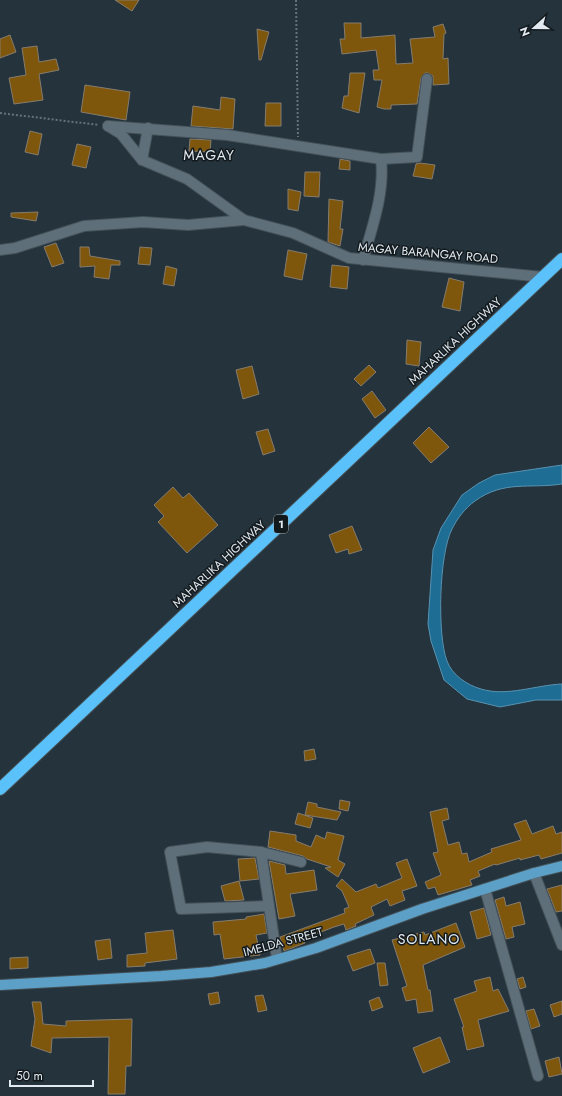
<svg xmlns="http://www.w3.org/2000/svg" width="562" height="1096" font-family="Jost,sans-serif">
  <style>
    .water { fill: #1e6d95; stroke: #5892b0 }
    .building { fill: #7e570d; stroke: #867c6d }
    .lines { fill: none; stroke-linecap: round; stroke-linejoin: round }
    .street-casing { stroke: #445158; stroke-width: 12 }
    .primary-casing { stroke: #445158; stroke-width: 12 }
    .highway-casing { stroke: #445158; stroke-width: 14 }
    .path { stroke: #66737b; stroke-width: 2; stroke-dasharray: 2 2; stroke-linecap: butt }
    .street { stroke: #5f6f7a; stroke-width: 10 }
    .primary { stroke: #5da0c7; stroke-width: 10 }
    .highway { stroke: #5bc1fa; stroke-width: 12 }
    .labels { text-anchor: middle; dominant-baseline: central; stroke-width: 3; stroke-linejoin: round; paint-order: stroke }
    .shield { fill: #131a1e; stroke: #a3acb1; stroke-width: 1 }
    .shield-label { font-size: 11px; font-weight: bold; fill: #e1eaf0 }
    .street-label { font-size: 12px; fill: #e1eaf0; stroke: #131a1e }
    .quarter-label { font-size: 14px; letter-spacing: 1px; fill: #e1eaf0; stroke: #131a1e }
  </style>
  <rect width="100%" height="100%" fill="#24333c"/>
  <!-- water -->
  <path class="water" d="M562 465V484C529 489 504 480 475 501 465 508 457 519 452 529 439 554 437 635 447 661 452 675 467 685 481 689 507 697 536 685 562 684V700H536L500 707 467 699 444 680 431 641 428 624 433 550 441 528 462 495 479 483 495 475Z"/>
  <!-- building -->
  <g class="building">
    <path d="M115 0H139L132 11Z"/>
    <path d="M344 23H361V38L395 35 396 64 413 63 410 39 435 37 433 27 443 24 446 33 444 34 443 59 448 58 449 84 433 85V76L428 73H425L421 78 417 104 391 105V109H384L377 107 382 80H374L373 70H379L376 50 342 54 340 39H345Z"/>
    <path d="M257 29 269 32 261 60H259Z"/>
    <path d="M10 35 16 52 0 58V39Z"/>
    <path d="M37 46 39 62 56 59 59 70 39 74 43 100 14 104 9 78 26 75 22 48Z"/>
    <path d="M350 73H365L359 113 342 108 344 96H348Z"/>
    <path d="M85 85 130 92 126 120 81 112Z"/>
    <path d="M221 97 235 99 233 129 191 126 193 106 220 110Z"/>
    <path d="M266 103H281V126H265Z"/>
    <path d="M30 131 42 134 38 155 25 152Z"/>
    <path d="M190 139 211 140 210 152 189 151Z"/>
    <path d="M77 144 91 147 86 168 72 165Z"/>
    <path d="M340 159 350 161V170L339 169Z"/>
    <path d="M420 163 435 165 432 179 413 176 416 164Z"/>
    <path d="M305 172H320L319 197 304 196Z"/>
    <path d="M288 189 301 192 298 211 288 209Z"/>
    <path d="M329 199 343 201 340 229H343L340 246 328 242Z"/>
    <path d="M38 212 36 221 11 217V213Z"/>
    <path d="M56 243 64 263 52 267 44 247Z"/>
    <path d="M80 247H89L90 256 120 261V265H111L109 279 94 277 95 266 80 267Z"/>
    <path d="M140 247 152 248 150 265 138 264Z"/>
    <path d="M288 250 307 254 302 280 284 276Z"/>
    <path d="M332 265 349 267 347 289 330 287Z"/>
    <path d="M166 266 177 269 174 286 163 284Z"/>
    <path d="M449 278 464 282 460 311 442 307Z"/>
    <path d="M407 340 421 342 419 366 406 364Z"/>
    <path d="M369 365 376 372 361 386 354 379Z"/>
    <path d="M252 366 259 394 243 399 236 370Z"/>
    <path d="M372 391 386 410 375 418 362 399Z"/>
    <path d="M429 427 449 447 431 463 413 443Z"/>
    <path d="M268 429 275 451 263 455 256 432Z"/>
    <path d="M173 487 183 498 189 493 218 525 187 553 158 522 164 516 154 505Z"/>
    <path d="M352 526 362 550 349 554 348 549 336 553 329 535Z"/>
    <path d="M314 749 316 759 305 761 304 751Z"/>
    <path d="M340 800 350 802 348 811 339 809Z"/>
    <path d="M308 802 317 804V807L341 812 337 820 305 815Z"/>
    <path d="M447 808 449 819 442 821 448 845 459 842 462 854 467 853 469 862 492 852 491 849 521 840 514 824 526 820 532 834 553 826 556 834 562 832V853L541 859 539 855 520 860V858L496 865 495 864 478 871 480 876 470 880 472 885 438 895 435 887 428 889 425 882 441 875 433 853 438 852 430 812Z"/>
    <path d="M298 813 313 818 310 828 295 824Z"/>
    <path d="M270 831 296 835V841L311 847 316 835 325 839 327 832 344 836 338 860 345 864 338 877 325 868 331 867 307 859 303 856 268 847Z"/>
    <path d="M255 858 259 879 240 881 238 859Z"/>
    <path d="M407 859 417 886 402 891 405 900 390 906 387 899 371 907 374 915 355 924 356 926 346 930 344 924 334 927 303 939 305 943 284 951 280 937 345 913 344 909 349 907 342 891 336 886 342 879 356 892 376 884 378 888 402 878 396 863Z"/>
    <path d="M269 861 285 865 286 874 314 870 317 890 290 894 295 916 279 919Z"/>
    <path d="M239 881 244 900 225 901 221 886Z"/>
    <path d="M562 885V911L556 912 547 889Z"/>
    <path d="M504 897 506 906 520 902 525 924 512 927 514 937 506 939 495 900Z"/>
    <path d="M484 908 491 935 477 939 470 912Z"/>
    <path d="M264 914 267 933 256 935 260 955 224 959 220 934 214 935 213 922 246 919V917Z"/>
    <path d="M456 923 465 947 423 965 428 990H430L433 1011 418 1013 416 999 406 1001 402 988 407 986 392 940 424 932 425 935Z"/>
    <path d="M173 930 177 959 145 963V966L127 967V955L147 953 145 933Z"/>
    <path d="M110 939 112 958 98 960 95 941Z"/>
    <path d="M370 949 375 963 353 971 347 956Z"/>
    <path d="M28 957V968L10 969V958Z"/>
    <path d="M377 963H385L388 985 380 986Z"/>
    <path d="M490 977 493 991 498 989 509 1011 478 1020 484 1046 467 1050 462 1027H464L454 999 477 991 474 981Z"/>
    <path d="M523 977 526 987 520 989 517 979Z"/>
    <path d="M218 992 220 1003 210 1005 208 994Z"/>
    <path d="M263 995 267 1010 258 1012 255 996Z"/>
    <path d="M379 997 383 1007 372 1011 369 1001Z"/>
    <path d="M562 1001V1014L554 1017 550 1005Z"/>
    <path d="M32 1002H41L43 1024 66 1026V1021L132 1019 131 1066H126L125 1094H108L109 1037 52 1038 51 1053 31 1046 35 1019Z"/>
    <path d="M534 1009 540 1026 531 1029 526 1011Z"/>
    <path d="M440 1037 450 1062 423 1073 413 1048Z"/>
    <path d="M559 1057 562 1074 549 1077 545 1061Z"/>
  </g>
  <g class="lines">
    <defs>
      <g id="street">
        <path d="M108 126 121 134 142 160 187 179 244 220 293 233 349 258 543 277"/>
        <path d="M108 126 227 135 381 159C385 193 372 227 363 260"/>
        <path d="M381 159 417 157 427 79"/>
        <path d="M142 160 148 128"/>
        <path d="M0 250 15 248 84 226 143 222 188 225 244 220"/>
        <path d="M261 852 207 847 170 852 181 909 269 906"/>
        <path d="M534 873 562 945"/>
        <path d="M485 889 538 1076"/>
        <path d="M277 959 261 852 301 862"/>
      </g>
      <path id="primary" d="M0 985 161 976 211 972 265 963 316 948 422 909 534 873 562 866"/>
      <path id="highway" d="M0 789 562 259"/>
    </defs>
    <!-- street casing -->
    <use href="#street" class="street-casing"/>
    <!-- primary casing -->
    <use href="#primary" class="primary-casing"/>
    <!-- highway casing -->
    <use href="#highway" class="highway-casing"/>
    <!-- path -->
    <g class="path">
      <path d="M296 0 298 137"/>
      <path d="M0 113 99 125"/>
    </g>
    <!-- street -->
    <use href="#street" class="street"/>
    <!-- primary -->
    <use href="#primary" class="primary"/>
    <!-- highway -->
    <use href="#highway" class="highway"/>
  </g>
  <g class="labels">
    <!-- shield labels -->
    <rect class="shield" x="274" y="515" width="14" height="18" rx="3"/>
    <g class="shield-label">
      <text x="281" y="524">1</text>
    </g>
    <!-- street labels -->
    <g class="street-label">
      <text transform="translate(428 253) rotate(5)">MAGAY BARANGAY ROAD</text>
      <text transform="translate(455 341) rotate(-43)">MAHARLIKA HIGHWAY</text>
      <text transform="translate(219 564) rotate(-43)">MAHARLIKA HIGHWAY</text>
      <text transform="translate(283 942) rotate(-15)">IMELDA STREET</text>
    </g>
    <!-- quarter labels -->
    <g class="quarter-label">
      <text x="209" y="155">MAGAY</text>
      <text x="429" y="939">SOLANO</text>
    </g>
  </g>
  <!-- north arrow -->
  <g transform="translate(534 28) rotate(249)" stroke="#131a1e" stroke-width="3" paint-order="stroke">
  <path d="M0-3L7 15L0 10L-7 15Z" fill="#e1eaf0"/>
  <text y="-6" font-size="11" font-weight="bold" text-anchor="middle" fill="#e1eaf0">N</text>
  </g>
  <!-- scale -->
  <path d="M10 1080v6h83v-6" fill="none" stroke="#e1eaf0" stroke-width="2"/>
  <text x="16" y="1080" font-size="12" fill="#e1eaf0" stroke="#131a1e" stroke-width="3" paint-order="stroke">50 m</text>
</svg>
